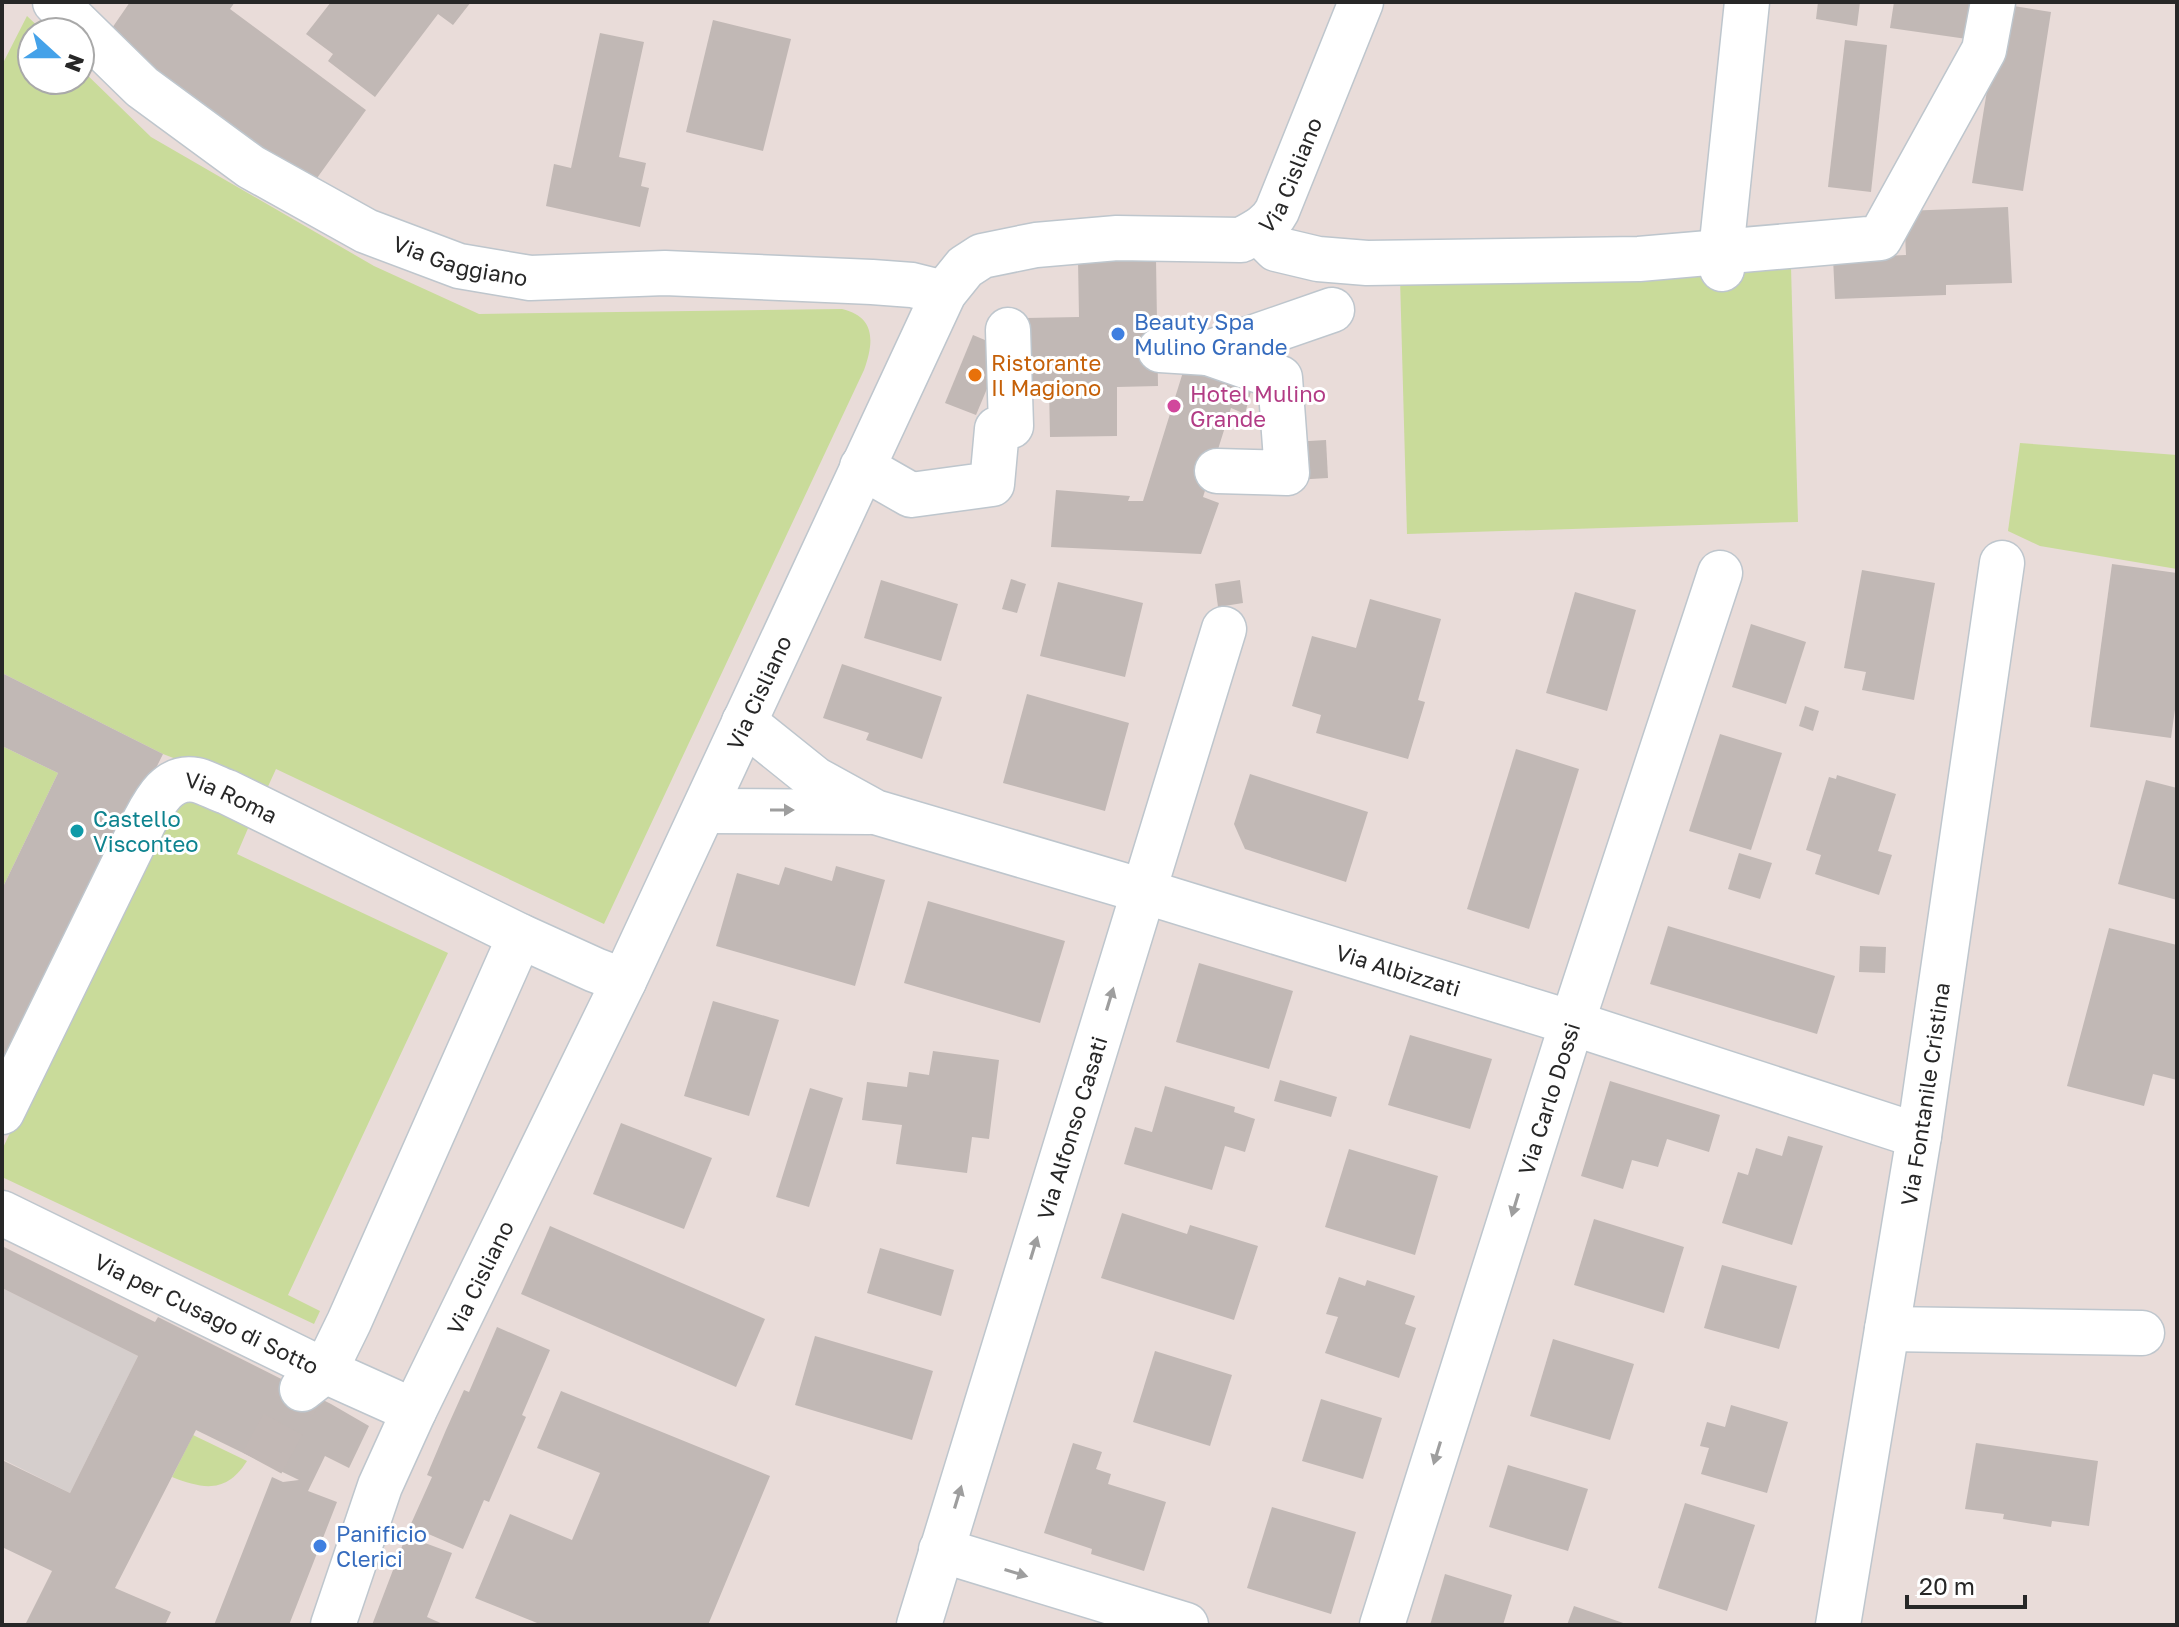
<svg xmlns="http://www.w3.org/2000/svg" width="2179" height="1627" font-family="'Golos Text',sans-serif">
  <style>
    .green { fill: #c9db9a }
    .plaza { fill: #d5cecc }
    .building { fill: #c1b8b5 }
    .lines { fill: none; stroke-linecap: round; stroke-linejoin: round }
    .minor-tunnel { stroke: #c2b8b5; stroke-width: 44; stroke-dasharray: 44 22; stroke-linecap: butt }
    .minor-casing { stroke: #bec6cd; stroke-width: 47 }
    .minor { stroke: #fff; stroke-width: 44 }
    .oneway { fill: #9e9e9e }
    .shop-dot { fill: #3f7fe0; stroke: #fff; stroke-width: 3 }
    .food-dot { fill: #e8710a; stroke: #fff; stroke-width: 3 }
    .hotel-dot { fill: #d1479c; stroke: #fff; stroke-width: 3 }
    .culture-dot { fill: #0f9aa8; stroke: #fff; stroke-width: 3 }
    .labels { text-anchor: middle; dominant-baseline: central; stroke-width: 6; stroke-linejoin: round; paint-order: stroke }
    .street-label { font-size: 22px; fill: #272727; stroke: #fff }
    .shop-label { font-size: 22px; fill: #366cbe; stroke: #fff; text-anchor: start }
    .food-label { font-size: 22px; fill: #c56008; stroke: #fff; text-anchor: start }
    .hotel-label { font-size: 22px; fill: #b23c85; stroke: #fff; text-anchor: start }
    .culture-label { font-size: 22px; fill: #0d838f; stroke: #fff; text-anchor: start }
  </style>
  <rect width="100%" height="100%" fill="#e9dcd9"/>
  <!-- green -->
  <g class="green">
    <path d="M27 16 44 32H32V80H80V68L151 137 374 266 479 314 842 309C876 317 874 342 864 370L604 924 276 769 265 793 163 754 2 673V65Z"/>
    <path d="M1791 267 1798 522 1407 534 1400 278Z"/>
    <path d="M2020 443 2177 455V569L2040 546 2008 531Z"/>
    <path d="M2 746 58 773 2 889Z"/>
    <path d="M170 789 249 826 237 854 448 953 288 1295 320 1311 314 1324 2 1177V1150Z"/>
    <path d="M193 1435 247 1461C226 1494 203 1489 172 1477Z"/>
  </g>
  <!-- plaza -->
  <path class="plaza" d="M2 1288 138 1356 70 1493 2 1459Z"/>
  <!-- building -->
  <g class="building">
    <path d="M130 2H235L230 9 366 110 312 185 156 74 110 31Z"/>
    <path d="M331 2H471L453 25 438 14 375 97 328 61 333 54 306 34Z"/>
    <path d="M1818 2H1860L1857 26 1816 19Z"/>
    <path d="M1894 2H1987L1981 41 1890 28Z"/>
    <path d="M2001 4 2051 12 2023 191 1972 183Z"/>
    <path d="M713 20 791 39 763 151 686 132Z"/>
    <path d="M600 33 644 42 619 157 646 163 641 186 649 188 640 227 546 206 554 164 571 168Z"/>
    <path d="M1845 40 1887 45 1871 192 1828 187Z"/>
    <path d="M2008 207 2012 283 1946 285V295L1835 299 1833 258 1906 255 1904 211Z"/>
    <path d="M1156 259 1158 386 1117 387V436L1050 437 1049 386 1027 387 1026 318 1079 317 1078 260Z"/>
    <path d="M973 335 1004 348 976 415 945 403Z"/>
    <path d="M1187 359 1254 380 1245 414 1231 408 1203 497 1219 503 1201 554 1051 547 1056 490 1130 496 1128 501H1143Z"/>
    <path d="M1326 440 1328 478 1294 480 1292 442Z"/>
    <path d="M2112 564 2177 573V695L2171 738 2090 727Z"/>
    <path d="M1862 570 1935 583 1914 700 1862 690 1866 672 1844 668Z"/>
    <path d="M1011 579 1026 584 1017 613 1002 609Z"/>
    <path d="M881 580 958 604 941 661 864 638Z"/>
    <path d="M1240 580 1243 603 1218 607 1215 584Z"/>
    <path d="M1058 582 1143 603 1125 677 1040 656Z"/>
    <path d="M1575 592 1636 610 1607 711 1546 693Z"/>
    <path d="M1370 599 1441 619 1418 700 1425 702 1408 759 1316 733 1321 715 1292 706 1312 636 1356 648Z"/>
    <path d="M1751 624 1806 642 1786 704 1732 687Z"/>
    <path d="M842 664 942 697 922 759 866 740 869 733 823 718Z"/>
    <path d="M2 673 163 754 2 1077V889L58 773 2 746Z"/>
    <path d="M1027 694 1129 723 1105 811 1003 783Z"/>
    <path d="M1805 706 1819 711 1813 731 1799 726Z"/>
    <path d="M1720 734 1782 753 1751 850 1689 831Z"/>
    <path d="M1516 749 1579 769 1529 929 1467 909Z"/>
    <path d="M1250 774 1368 812 1346 882 1245 849 1234 824Z"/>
    <path d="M1837 775 1896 794 1878 851 1892 855 1879 895 1815 874 1821 855 1806 850 1829 777 1836 779Z"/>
    <path d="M2146 780 2177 788V900L2118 884Z"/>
    <path d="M1739 853 1772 863 1760 899 1728 889Z"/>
    <path d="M836 866 885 880 855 986 716 946 737 873 779 885 785 867 832 881Z"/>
    <path d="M928 901 1065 941 1040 1023 904 983Z"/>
    <path d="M1668 926 1835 976 1817 1034 1650 984Z"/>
    <path d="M2109 928 2177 945V989L2175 995 2177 996V1080L2153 1074 2144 1106 2067 1086Z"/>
    <path d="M1860 946 1886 947 1885 973 1859 972Z"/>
    <path d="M1199 963 1293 991 1269 1069 1176 1042Z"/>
    <path d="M713 1001 779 1020 749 1116 684 1096Z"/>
    <path d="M1410 1035 1492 1059 1470 1129 1388 1105Z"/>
    <path d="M933 1051 999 1060 989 1139 972 1137 967 1173 896 1164 902 1125 862 1120 867 1082 907 1087 909 1072 929 1075Z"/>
    <path d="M1280 1080 1337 1097 1331 1117 1274 1101Z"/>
    <path d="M1610 1081 1720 1115 1709 1152 1667 1139 1658 1167 1632 1160 1623 1189 1581 1176Z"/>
    <path d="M1165 1086 1235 1107 1234 1112 1255 1119 1245 1152 1225 1146 1212 1190 1124 1164 1135 1127 1152 1132Z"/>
    <path d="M810 1088 843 1098 809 1207 776 1197Z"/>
    <path d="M621 1123 712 1158 684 1229 593 1194Z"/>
    <path d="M1788 1136 1823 1146 1792 1245 1722 1223 1738 1172 1748 1175 1756 1148 1782 1156Z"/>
    <path d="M1349 1149 1438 1176 1415 1255 1325 1227Z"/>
    <path d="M1122 1213 1187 1234 1190 1225 1258 1246 1234 1320 1101 1278Z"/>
    <path d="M1594 1219 1684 1247 1664 1313 1574 1285Z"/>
    <path d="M550 1226 765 1319 736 1387 521 1294Z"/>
    <path d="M2 1246 155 1322 158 1317 331 1404 369 1426 349 1468 325 1456 308 1491 337 1502 289 1625H214L272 1477 283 1482 299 1480 196 1430 115 1588 171 1612 165 1625H25L52 1571 2 1547V1460L70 1493 138 1356 2 1288Z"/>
    <path d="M880 1248 954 1270 941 1316 867 1293Z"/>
    <path d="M1722 1265 1797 1286 1779 1349 1704 1328Z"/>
    <path d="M1339 1277 1365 1286 1367 1280 1415 1296 1405 1324 1416 1328 1399 1378 1325 1353 1338 1317 1326 1314Z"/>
    <path d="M497 1327 550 1350 522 1415 526 1417 489 1502 484 1500 463 1549 410 1526 432 1477 427 1475 446 1430 464 1390 469 1392Z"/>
    <path d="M815 1336 933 1371 912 1440 795 1405Z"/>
    <path d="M1553 1339 1634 1364 1610 1440 1530 1416Z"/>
    <path d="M1155 1351 1232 1375 1210 1446 1133 1422Z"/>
    <path d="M561 1391 770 1476 708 1625H542L475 1598 510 1514 572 1540 600 1473 537 1448Z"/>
    <path d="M1321 1399 1382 1418 1363 1479 1302 1461Z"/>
    <path d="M1731 1405 1788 1422 1767 1493 1701 1474 1709 1448 1700 1446 1707 1422 1725 1427Z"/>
    <path d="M1073 1443 1102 1452 1096 1469 1111 1474 1108 1484 1166 1502 1144 1571 1091 1554 1092 1549 1044 1533Z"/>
    <path d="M1976 1443 2098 1461 2089 1526 2052 1521 2051 1527 2003 1519 2004 1514 1965 1509Z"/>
    <path d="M1508 1465 1588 1489 1568 1551 1489 1527Z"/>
    <path d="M1685 1503 1755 1525 1727 1611 1658 1588Z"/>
    <path d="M1272 1507 1356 1532 1331 1614 1247 1588Z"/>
    <path d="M406 1536 452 1553 427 1617 445 1625H372Z"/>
    <path d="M1445 1574 1512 1595 1503 1625H1430Z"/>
    <path d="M1574 1606 1629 1625H1567Z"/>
  </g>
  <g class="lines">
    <!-- minor-tunnel -->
    <path class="minor-tunnel" d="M262 1463 302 1389"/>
    <defs>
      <g id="minor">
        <path id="s1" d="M55 2 142 87 251 167 366 231 459 266 530 278 665 273 872 282 912 285 944 293"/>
        <path d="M1258 231 1276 249 1318 259 1367 263 1639 259 1880 238 1984 50 1993 2"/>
        <path d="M1722 269 1721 252 1747 2"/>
        <path d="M1160 350 1208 353 1332 310"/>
        <path d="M1208 353 1280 378 1287 473 1217 471"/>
        <path d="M862 467 911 495 992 484 997 429 1011 426 1008 330"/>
        <path id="s2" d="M744 722 815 779 875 812 1143 891 1572 1023 1919 1136"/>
        <path d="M704 811 869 812"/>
        <path id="s3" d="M2 1112 144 822C155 801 168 775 196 780 206 782 217 789 227 792L520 936 595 970 624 981"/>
        <path id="s4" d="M2 1213 325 1371 414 1411"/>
        <path d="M1887 1329 2142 1333"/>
        <path d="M302 1389 325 1371 349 1322 520 936"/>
        <path d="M941 1550 1186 1625"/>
        <path id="s5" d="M333 1625 380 1486 414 1411 624 981 944 293 965 267 982 256 1036 245 1117 238 1241 240C1256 232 1269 226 1277 211L1361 2"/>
        <path id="s6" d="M919 1625 1224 629"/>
        <path id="s7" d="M1382 1625 1572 1023 1720 573"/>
        <path id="s8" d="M1838 1625 1919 1136 2002 563"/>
      </g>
    </defs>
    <!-- minor casing -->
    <use href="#minor" class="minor-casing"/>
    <!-- minor -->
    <use href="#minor" class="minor"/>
  </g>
  <!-- one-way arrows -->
  <defs><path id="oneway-solid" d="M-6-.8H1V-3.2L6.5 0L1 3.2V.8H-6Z" transform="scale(2)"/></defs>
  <g class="oneway">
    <use href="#oneway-solid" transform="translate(782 810)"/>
    <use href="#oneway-solid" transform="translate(1110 999) rotate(-73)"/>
    <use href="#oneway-solid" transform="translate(1515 1205) rotate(107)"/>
    <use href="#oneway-solid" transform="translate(1034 1248) rotate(-73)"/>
    <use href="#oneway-solid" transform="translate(1437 1453) rotate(107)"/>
    <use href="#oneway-solid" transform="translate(958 1497) rotate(-73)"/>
    <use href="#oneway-solid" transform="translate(1016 1573) rotate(17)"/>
  </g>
  <!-- markers -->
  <g class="shop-dot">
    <circle cx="1118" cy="334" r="8"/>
    <circle cx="320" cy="1546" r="8"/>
  </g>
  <circle class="food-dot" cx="975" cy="375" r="8"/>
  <circle class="hotel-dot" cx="1174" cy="406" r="8"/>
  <circle class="culture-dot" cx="77" cy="831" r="8"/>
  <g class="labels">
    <!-- street labels -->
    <g class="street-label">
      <text stroke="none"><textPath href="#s5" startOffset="1866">Via Cisliano</textPath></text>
      <text stroke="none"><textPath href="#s1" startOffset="488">Via Gaggiano</textPath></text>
      <text stroke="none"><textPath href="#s5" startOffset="1026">Via Cisliano</textPath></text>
      <text stroke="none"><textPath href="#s3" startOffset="434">Via Roma</textPath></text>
      <text stroke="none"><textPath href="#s2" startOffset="706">Via Albizzati</textPath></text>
      <text stroke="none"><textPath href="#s8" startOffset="538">Via Fontanile Cristina</textPath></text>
      <text stroke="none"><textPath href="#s7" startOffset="552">Via Carlo Dossi</textPath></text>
      <text stroke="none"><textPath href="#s6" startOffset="520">Via Alfonso Casati</textPath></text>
      <text stroke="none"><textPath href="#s5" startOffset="378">Via Cisliano</textPath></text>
      <text stroke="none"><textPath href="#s4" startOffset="228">Via per Cusago di Sotto</textPath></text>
    </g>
    <!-- shop labels -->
    <g class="shop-label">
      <text x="1134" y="321">Beauty Spa<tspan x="1134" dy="25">Mulino Grande</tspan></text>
      <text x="336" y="1533">Panificio<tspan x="336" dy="25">Clerici</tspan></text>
    </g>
    <!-- food labels -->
    <g class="food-label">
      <text x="991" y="362">Ristorante<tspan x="991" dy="25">Il Magiono</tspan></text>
    </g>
    <!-- hotel labels -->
    <g class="hotel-label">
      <text x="1190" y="393">Hotel Mulino<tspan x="1190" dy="25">Grande</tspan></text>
    </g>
    <!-- culture labels -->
    <g class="culture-label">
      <text x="93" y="818">Castello<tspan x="93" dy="25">Visconteo</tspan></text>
    </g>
  </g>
  <!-- border -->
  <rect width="2179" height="1627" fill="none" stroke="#272727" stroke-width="8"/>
  <!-- north arrow -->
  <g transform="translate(56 56) rotate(111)"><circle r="38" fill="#ffffff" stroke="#a9a9a9" stroke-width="2"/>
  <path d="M0-6L14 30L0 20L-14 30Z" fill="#45a2e9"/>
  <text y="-12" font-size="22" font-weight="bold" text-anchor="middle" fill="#272727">N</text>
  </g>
  <!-- scale -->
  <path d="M1907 1595v12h118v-12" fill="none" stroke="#272727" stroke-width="4"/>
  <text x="1919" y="1595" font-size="24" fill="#272727" stroke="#ffffff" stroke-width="6" paint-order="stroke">20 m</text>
</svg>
